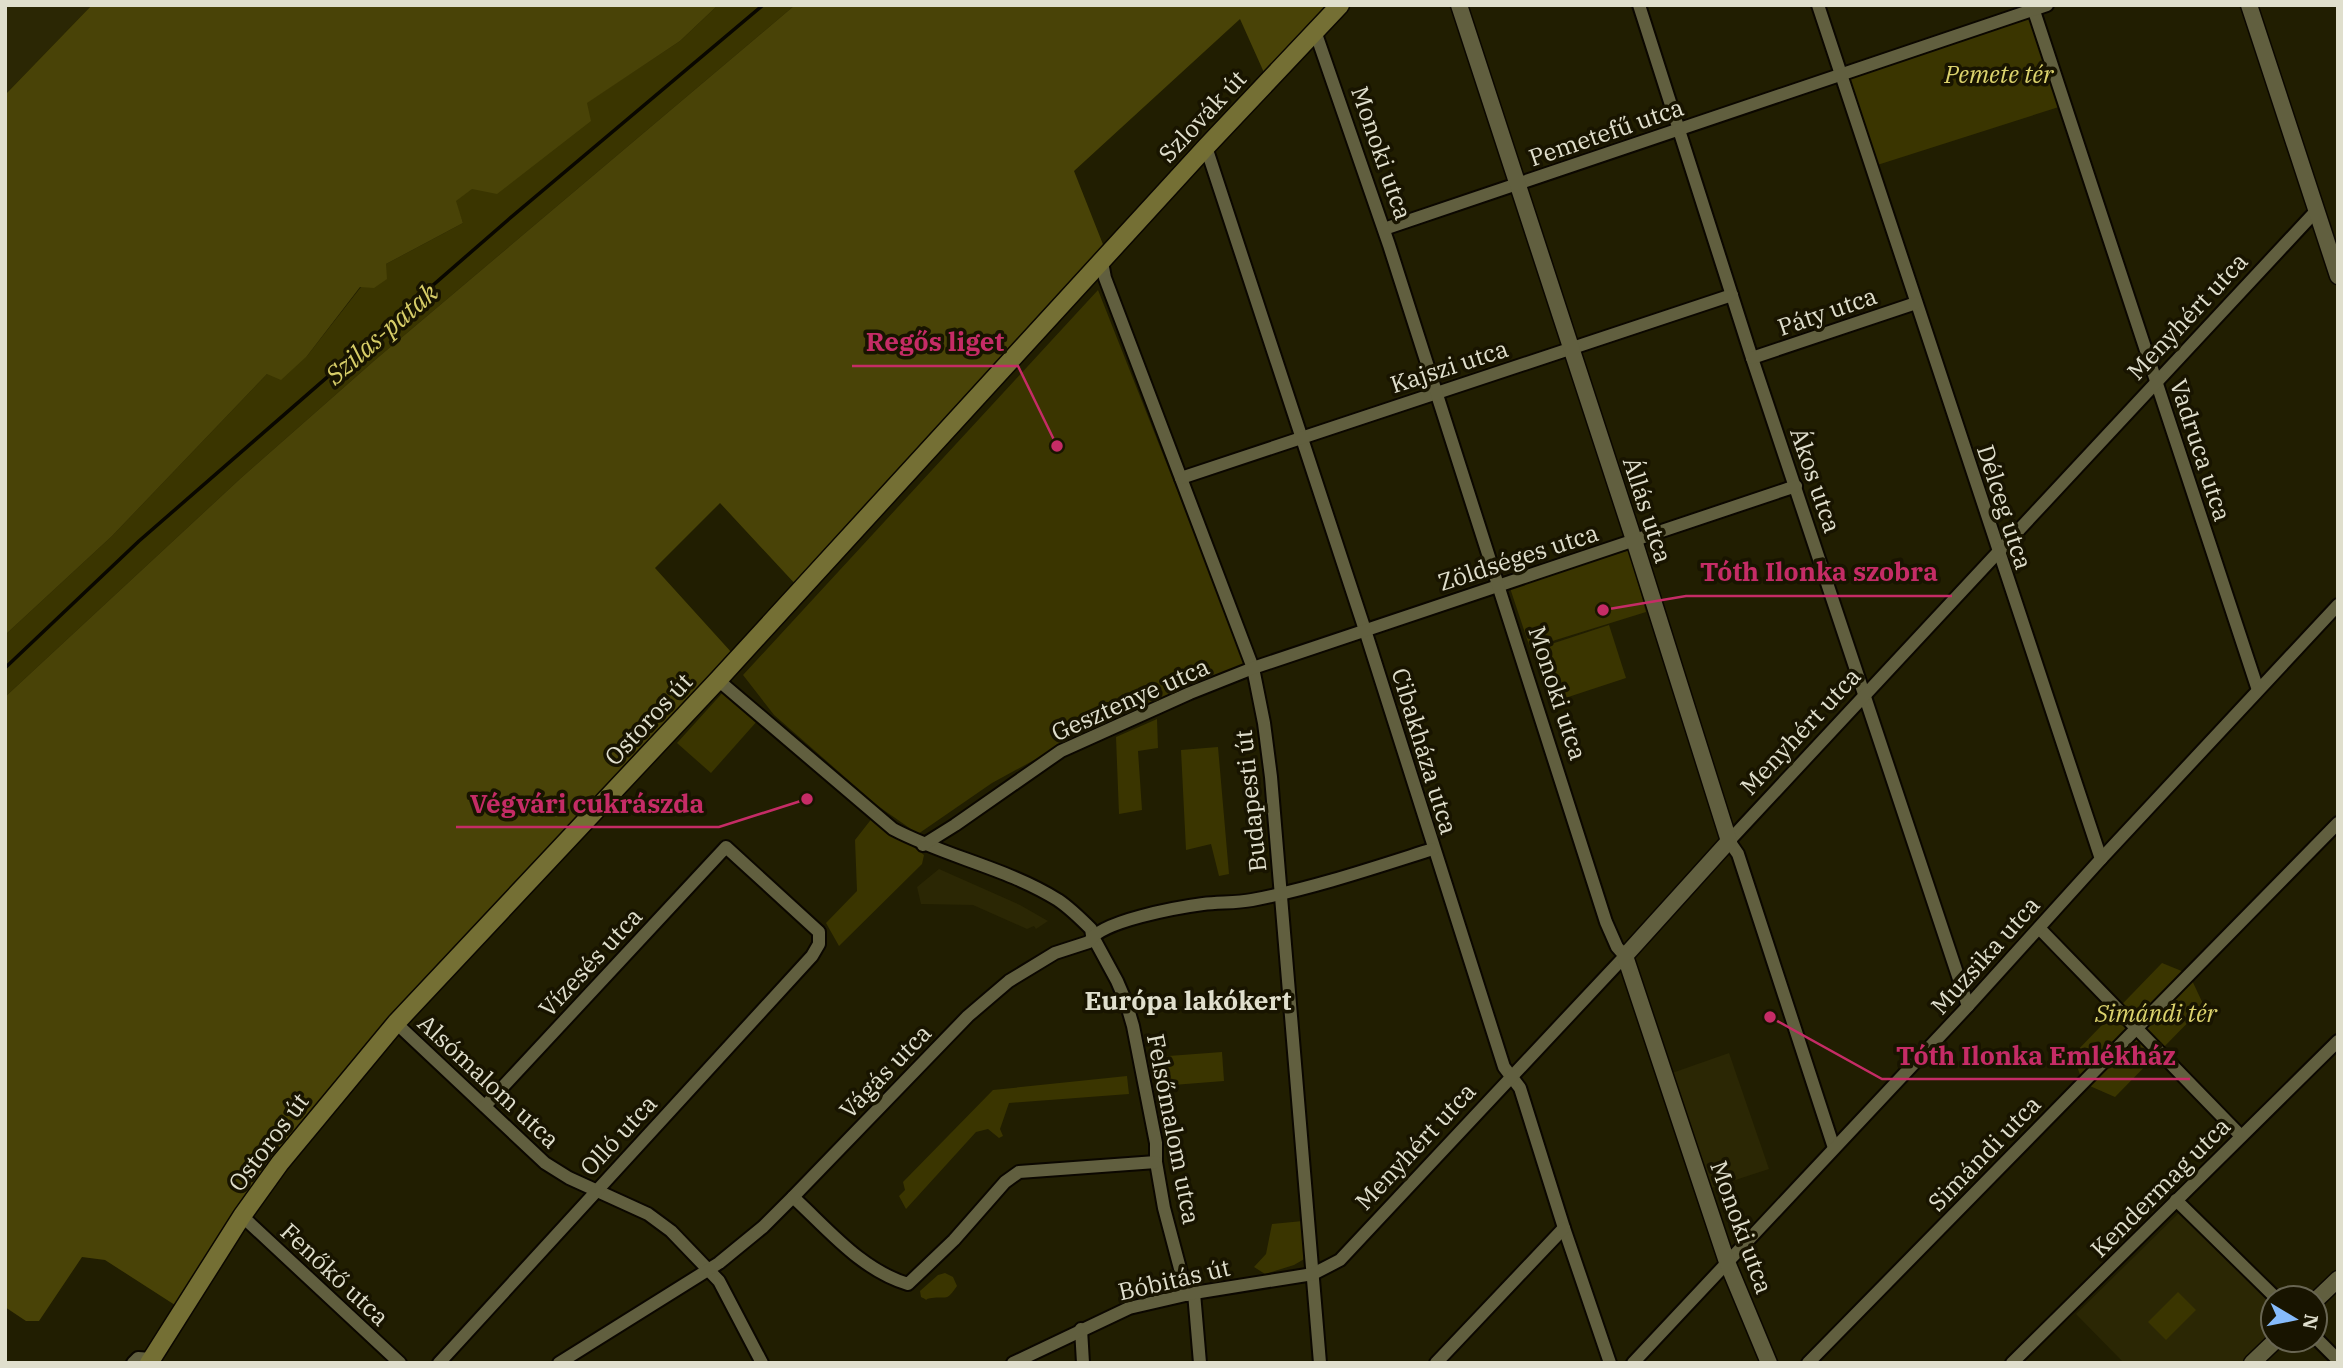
<svg xmlns="http://www.w3.org/2000/svg" width="2343" height="1368" font-family="'IBM Plex Serif',serif">
  <style>
    .built { fill: #2b2704 }
    .green { fill: #3a3500 }
    .forest { fill: #494307 }
    .lines { fill: none; stroke-linecap: round; stroke-linejoin: round }
    .stream { stroke: #090700; stroke-width: 3.5 }
    .minor-casing { stroke: #0b0700; stroke-width: 16 }
    .tertiary-casing { stroke: #0b0700; stroke-width: 19 }
    .secondary-casing { stroke: #0b0700; stroke-width: 21 }
    .minor { stroke: #615f3f; stroke-width: 12 }
    .tertiary { stroke: #615f3f; stroke-width: 16 }
    .secondary { stroke: #746f34; stroke-width: 18 }
    .labels { text-anchor: middle; dominant-baseline: central; stroke-width: 7; stroke-linejoin: round; paint-order: stroke }
    .park-label { font-size: 24px; font-style: italic; fill: #dcd36d; stroke: #181400 }
    .street-label { font-size: 24px; fill: #e0dfcd; stroke: #181400 }
    .water-label { font-size: 26px; font-style: italic; fill: #d7cd67; stroke: #181400 }
    .neighbourhood-label { font-size: 26px; font-weight: bold; fill: #e0dfcd; stroke: #181400 }
    .leader { fill: none; stroke: #c52c66; stroke-width: 2.5 }
    .callout-dot { fill: #c52c66; stroke: #181400; stroke-width: 2.5 }
    .callout-label { font-size: 26px; text-anchor: middle; font-weight: bold; fill: #c52c66; stroke: #181400; stroke-width: 7; stroke-linejoin: round; paint-order: stroke }
  </style>
  <rect width="100%" height="100%" fill="#211e01"/>
  <!-- built -->
  <g class="built">
    <path d="M5 5H92L5 95Z"/>
    <path d="M939 869 1020 905 1048 921 1036 929 1034 926 1027 929 973 905 921 904 917 887Z"/>
    <path d="M1729 1053 1769 1169 1711 1188 1672 1073Z"/>
    <path d="M2181 1211 2273 1305V1339L2249 1363H2124L2076 1314Z"/>
  </g>
  <!-- green -->
  <g class="green">
    <path d="M718 5H795L375 360 241 478 5 697V635L112 536 267 374 307 356 361 287 386 264 463 223 455 201 586 103 680 41Z"/>
    <path d="M2033 10 2065 105 1871 167 1841 74Z"/>
    <path d="M1098 290 1247 667 1058 747 992 783 918 834 878 806 774 715 743 675Z"/>
    <path d="M1629 550 1646 612 1530 648 1510 588Z"/>
    <path d="M1609 625 1626 678 1550 703 1533 650Z"/>
    <path d="M725 690 758 720 711 773 677 743Z"/>
    <path d="M1157 719 1158 748 1138 751 1142 810 1119 814 1116 737Z"/>
    <path d="M1218 747 1229 874 1219 876 1211 844 1186 850 1181 750Z"/>
    <path d="M873 817 924 855 922 864 839 946 826 923 857 891 855 840Z"/>
    <path d="M2162 963 2189 974 2204 1006 2115 1097 2083 1083 2073 1055Z"/>
    <path d="M1222 1052 1224 1081 1160 1086 1155 1057Z"/>
    <path d="M1127 1076 1129 1094 1009 1103 1000 1129 1003 1136 999 1138 988 1129 976 1132 906 1209 899 1196 905 1190 903 1182 993 1090Z"/>
    <path d="M1303 1221 1306 1258 1294 1265 1265 1274 1254 1267 1266 1254 1272 1224Z"/>
    <path d="M945 1273 953 1277 957 1286C946 1302 948 1296 932 1298 922 1299 931 1302 921 1297L920 1291 938 1275Z"/>
    <path d="M2178 1292 2196 1310 2166 1340 2148 1322Z"/>
  </g>
  <!-- forest -->
  <g class="forest">
    <path d="M92 5H718L680 41 587 103 591 121 497 194 472 189 456 201 463 223 386 264 387 279 374 288 360 287 307 356 281 380 267 374 112 536 5 635V95Z"/>
    <path d="M795 5H1334L1266 77 1240 19 1074 171 1106 252 798 587 720 503 655 568 732 653 392 1020 178 1307 105 1260 82 1257 39 1321H26L5 1307V697L241 478 375 360Z"/>
  </g>
  <g class="lines">
    <!-- stream -->
    <path class="stream" d="M5 668 139 541 509 219 763 5"/>
    <defs>
      <g id="minor">
        <path d="M1639 5 1752 358 1968 1006"/>
        <path d="M1818 5 2101 859"/>
        <path d="M2032 5 2258 690"/>
        <path d="M1206 147 1365 630 1504 1067 1520 1088 1564 1228 1610 1363"/>
        <path d="M1384 229 2047 5"/>
        <path d="M1102 262 1105 278 1253 668 1264 723 1271 777 1320 1363"/>
        <path d="M1752 358 1916 303"/>
        <path d="M1181 478 1732 295"/>
        <path d="M718 680 893 829C946 857 1007 868 1058 900 1070 908 1081 919 1091 929L1092 935 1117 981 1126 1002 1133 1026 1156 1143V1162L1164 1208 1187 1295"/>
        <path d="M923 845 955 825 1061 751 1190 693 1253 668 1796 486"/>
        <path d="M2039 928 2241 1136"/>
        <path d="M396 1023 545 1163 569 1178 648 1214 671 1231 719 1281 762 1363"/>
        <path d="M1834 1148 1738 854 1729 841 2316 211"/>
        <path d="M793 1197C828 1229 861 1270 908 1284L954 1240 1005 1182 1019 1172 1156 1162"/>
        <path d="M2176 1200 2276 1298"/>
        <path d="M242 1216 400 1363"/>
        <path d="M1194 1293 1200 1363"/>
        <path d="M1081 1329 1083 1363"/>
        <path d="M2315 1337 2338 1360"/>
        <path d="M133 1363 138 1358 151 1359"/>
        <path d="M439 1363 812 956 819 944V932L726 847 485 1106"/>
        <path d="M559 1363 719 1263 763 1227 793 1197 968 1016 1009 981 1055 953 1089 942C1099 921 1180 907 1203 904 1219 902 1236 903 1252 900 1314 888 1373 868 1433 849"/>
        <path d="M1013 1363 1129 1308 1194 1293 1313 1274 1340 1260 1625 956 1617 947 1606 922 1389 245 1315 31"/>
        <path d="M1436 1363 1564 1228"/>
        <path d="M1633 1363 1968 1006 2101 859 2338 605"/>
        <path d="M1808 1363 2338 823"/>
        <path d="M2012 1363 2338 1041"/>
      </g>
      <g id="tertiary">
        <path d="M1459 5 1634 540 1729 841 1625 956 1727 1262 1769 1363"/>
        <path d="M2249 5 2338 276"/>
        <path d="M2315 1301 2338 1279"/>
        <path d="M2252 1363 2276 1340"/>
      </g>
      <path id="secondary" d="M149 1363 242 1216 280 1163 396 1023 718 680 1206 147 1340 5"/>
    </defs>
    <!-- minor casing -->
    <use href="#minor" class="minor-casing"/>
    <!-- tertiary casing -->
    <use href="#tertiary" class="tertiary-casing"/>
    <!-- secondary casing -->
    <use href="#secondary" class="secondary-casing"/>
    <!-- minor -->
    <use href="#minor" class="minor"/>
    <!-- tertiary -->
    <use href="#tertiary" class="tertiary"/>
    <!-- secondary -->
    <use href="#secondary" class="secondary"/>
  </g>
  <g class="labels">
    <!-- park labels -->
    <g class="park-label">
      <text x="1999" y="74">Pemete tér</text>
      <text x="2156" y="1013">Simándi tér</text>
    </g>
    <!-- street labels -->
    <g class="street-label">
      <text transform="translate(1202 116) rotate(-47)">Szlovák út</text>
      <text transform="translate(1606 132) rotate(-19)">Pemetefű utca</text>
      <text transform="translate(1382 153) rotate(71)">Monoki utca</text>
      <text transform="translate(1827 311) rotate(-19)">Páty utca</text>
      <text transform="translate(2187 316) rotate(-47)">Menyhért utca</text>
      <text transform="translate(1449 366) rotate(-18)">Kajszi utca</text>
      <text transform="translate(2201 450) rotate(72)">Vadruca utca</text>
      <text transform="translate(1816 480) rotate(71)">Ákos utca</text>
      <text transform="translate(2005 507) rotate(72)">Délceg utca</text>
      <text transform="translate(1648 510) rotate(72)">Állás utca</text>
      <text transform="translate(1518 557) rotate(-18)">Zöldséges utca</text>
      <text transform="translate(1558 693) rotate(72)">Monoki utca</text>
      <text transform="translate(1130 699) rotate(-24)">Gesztenye utca</text>
      <text transform="translate(648 719) rotate(-47)">Ostoros út</text>
      <text transform="translate(1800 731) rotate(-47)">Menyhért utca</text>
      <text transform="translate(1425 751) rotate(73)">Cibakháza utca</text>
      <text transform="translate(1250 801) rotate(-96)">Budapesti út</text>
      <text transform="translate(1985 955) rotate(-48)">Muzsika utca</text>
      <text transform="translate(590 962) rotate(-47)">Vízesés utca</text>
      <text transform="translate(885 1071) rotate(-46)">Vágás utca</text>
      <text transform="translate(489 1081) rotate(43)">Alsómalom utca</text>
      <text transform="translate(1174 1129) rotate(79)">Felsőmalom utca</text>
      <text transform="translate(618 1135) rotate(-47)">Olló utca</text>
      <text transform="translate(268 1142) rotate(-53)">Ostoros út</text>
      <text transform="translate(1415 1146) rotate(-47)">Menyhért utca</text>
      <text transform="translate(1984 1153) rotate(-46)">Simándi utca</text>
      <text transform="translate(2160 1187) rotate(-45)">Kendermag utca</text>
      <text transform="translate(1742 1227) rotate(70)">Monoki utca</text>
      <text transform="translate(335 1274) rotate(43)">Fenőkő utca</text>
      <text transform="translate(1174 1279) rotate(-13)">Bóbitás út</text>
    </g>
    <!-- water labels -->
    <g class="water-label">
      <text transform="translate(381 333) rotate(-41)">Szilas-patak</text>
    </g>
    <!-- neighbourhood labels -->
    <g class="neighbourhood-label">
      <text x="1188" y="1000">Európa lakókert</text>
    </g>
  </g>
  <!-- callouts -->
  <path class="leader" d="M1057 446L1018 366H852M1603 610L1686 596H1952M807 799L719 827H456M1770 1017L1882 1079H2190"/>
  <g class="callout-dot">
    <circle cx="1057" cy="446" r="7"/>
    <circle cx="1603" cy="610" r="7"/>
    <circle cx="807" cy="799" r="7"/>
    <circle cx="1770" cy="1017" r="7"/>
  </g>
  <g class="callout-label">
    <text x="935" y="351">Regős liget</text>
    <text x="1819" y="581">Tóth Ilonka szobra</text>
    <text x="587" y="813">Végvári cukrászda</text>
    <text x="2036" y="1065">Tóth Ilonka Emlékház</text>
  </g>
  <!-- border -->
  <rect width="2343" height="1368" fill="none" stroke="#e0dfcd" stroke-width="14"/>
  <!-- north arrow -->
  <g transform="translate(2294 1319) rotate(100)"><circle r="33" fill="#181400" stroke="#686552" stroke-width="2"/>
  <path d="M0-5L12 26L0 18L-12 26Z" fill="#86bbfb"/>
  <text y="-10" font-size="19" font-weight="bold" text-anchor="middle" fill="#e0dfcd">N</text>
  </g>
</svg>
